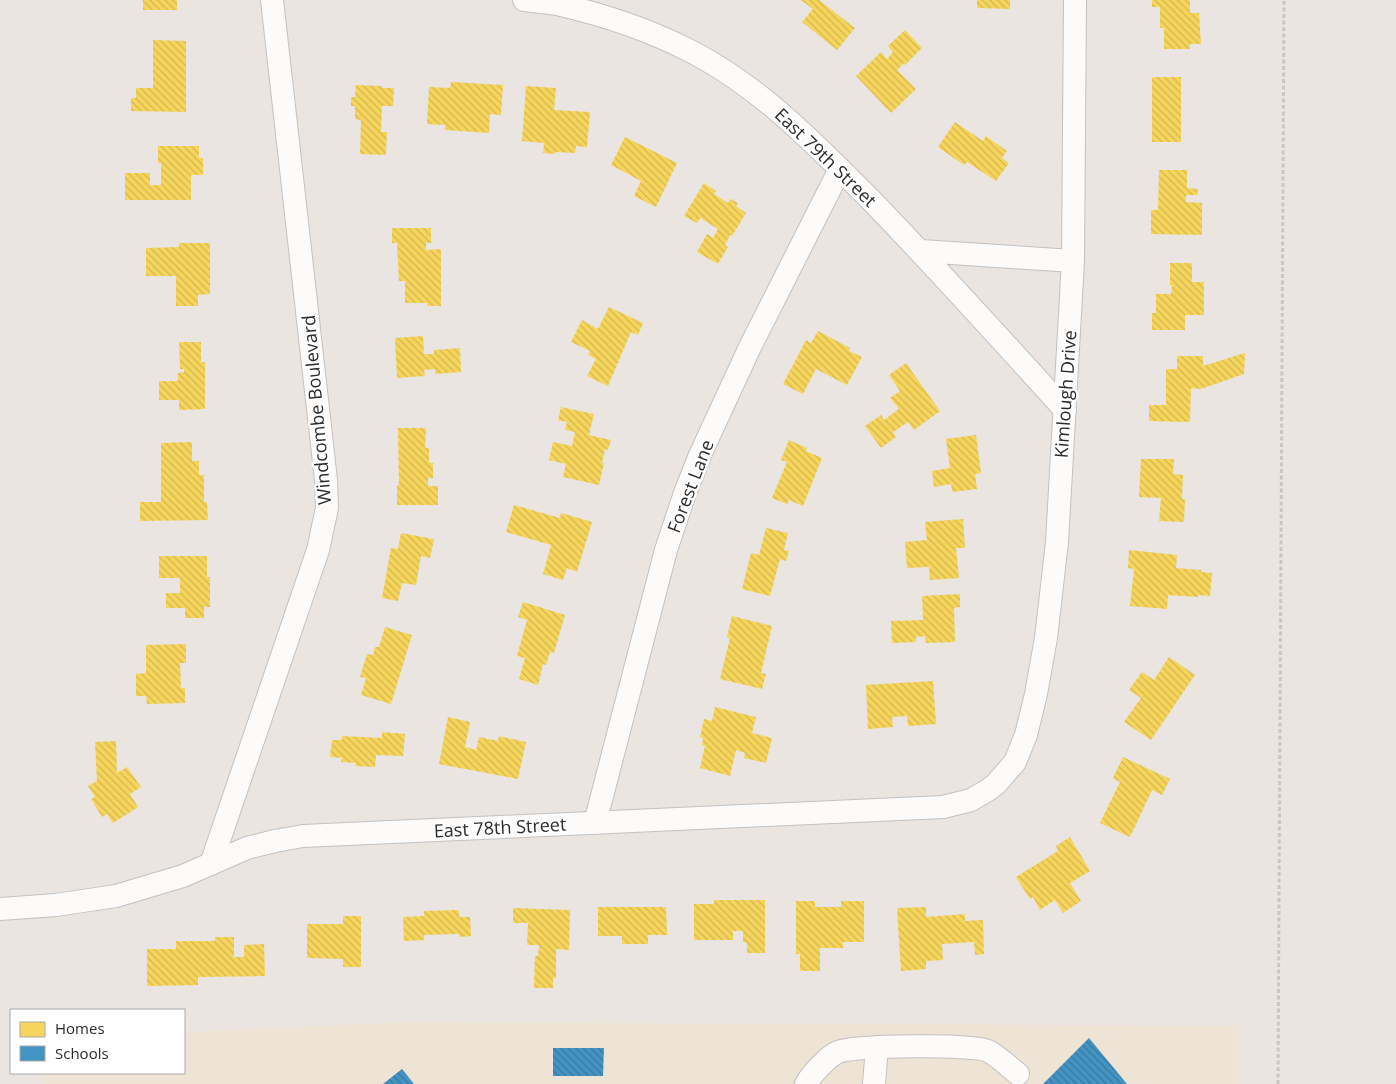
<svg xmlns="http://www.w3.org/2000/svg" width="1396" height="1084" font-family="'Open Sans',sans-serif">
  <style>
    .education { fill: #ede4d5 }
    .homes { fill: url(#homes-back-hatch) }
    .schools { fill: url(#schools-back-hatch) }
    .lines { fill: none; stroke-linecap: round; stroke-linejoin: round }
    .minor-casing { stroke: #c3c1c1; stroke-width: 24 }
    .path { stroke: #c8c7c7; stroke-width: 3; stroke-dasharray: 4 2.5; stroke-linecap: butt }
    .minor { stroke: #fcfbfa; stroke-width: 22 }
    .labels { text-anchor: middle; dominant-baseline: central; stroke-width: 5; stroke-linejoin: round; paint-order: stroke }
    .street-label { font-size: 18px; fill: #2b2b2b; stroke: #fff }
  </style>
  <defs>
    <pattern id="homes-back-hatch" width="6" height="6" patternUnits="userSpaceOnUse" patternTransform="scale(1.25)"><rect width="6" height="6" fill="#f6d55c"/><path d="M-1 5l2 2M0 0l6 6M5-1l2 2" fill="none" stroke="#d3b750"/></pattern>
    <pattern id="schools-back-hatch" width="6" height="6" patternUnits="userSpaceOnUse" patternTransform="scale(1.25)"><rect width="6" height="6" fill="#4393c3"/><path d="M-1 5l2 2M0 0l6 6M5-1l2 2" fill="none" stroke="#38789f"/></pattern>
  </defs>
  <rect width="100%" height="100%" fill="#eae5e0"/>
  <!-- education -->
  <path class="education" d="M409 1022 1237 1026V1084H45L44 1073H184V1032Z"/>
  <!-- homes -->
  <g class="homes">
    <rect x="143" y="0" width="34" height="10"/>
    <path d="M801 0H819L855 28 837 50 802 22 813 9Z"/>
    <path d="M977 0H1010V9L977 8Z"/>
    <path d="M1152 0H1190V13H1199L1201 44H1190V49H1164V28H1160V7H1152Z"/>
    <path d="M905 30 922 48 905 65 904 63 897 70 916 89 891 113 856 76 881 52 887 59 893 52 888 46Z"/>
    <path d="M153 40 186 41V112L131 111V98H136V88H153Z"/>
    <rect x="1152" y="77" width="29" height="65"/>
    <path d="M451 82 503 85 501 115 490 114 489 133 445 130V125L427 124 429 87 450 88Z"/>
    <path d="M356 85 382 86V88H394L393 106H382L381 132H387L386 155 360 154 361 120 355 119V106H351V97H355Z"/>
    <path d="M526 86 556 88 554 110 590 112 587 147 576 146 575 153 556 152 555 154 543 153 544 143 522 141Z"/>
    <path d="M955 122 983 141 986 136 1007 151 1002 158 1009 163 996 181 967 162 964 165 938 147Z"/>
    <path d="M625 137 677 163 656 207 634 196 641 181 611 165Z"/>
    <path d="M158 146H199V158H203V175H191V200H125V173H150V185H161V163H158Z"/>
    <path d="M1159 170H1187V188L1198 189 1197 195H1186V202L1202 203V235L1151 234V210H1158Z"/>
    <path d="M704 183 716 191 714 194 728 203 730 199 738 203 736 206 746 213 732 236 730 235 725 245 728 247 718 264 697 252 707 234 713 238 718 229 700 218 697 223 684 216Z"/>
    <path d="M392 228H431V243H426V250L441 249V306H427V303H405V281H399L397 243H392Z"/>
    <path d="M179 243H210V294L198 295V306H176V276H146V248L179 247Z"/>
    <path d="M1170 263H1192V282H1204V315H1185V330H1152V313H1156V294H1171L1172 285H1170Z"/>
    <path d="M609 307 643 323 638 335 631 332 608 386 587 376 596 359 588 355 590 351 571 342 582 320 598 329Z"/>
    <path d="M818 331 850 348 849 351 862 357 847 385 816 369 803 394 783 384 806 340 811 343Z"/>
    <path d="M423 336 424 354H434V350L460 348 461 372 435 374V369L424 370 425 376 397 378 395 338Z"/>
    <path d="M179 342H201V362H205V409L179 410V400H159V381H178V373L184 372V369H180V365Z"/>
    <path d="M1245 353 1244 374 1201 389 1191 388 1190 422 1149 421V405H1166V369H1177V356H1203V366Z"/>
    <path d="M906 363 940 411 914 430 908 422 893 432 896 437 881 448 865 426 881 415 884 420 899 409 890 398 900 391 889 375Z"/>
    <path d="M561 407 594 414 589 435 611 440 608 450 605 449 602 463H604L599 485 563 477 566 464 549 460 553 442 572 446 575 432 565 430 567 422 558 420Z"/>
    <path d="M398 428H426L425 448H429V463H433V478H428V486H438V505H397V485H399Z"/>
    <path d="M976 435 981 473 975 474 977 489 952 492 951 484 934 487 932 471 950 468 946 439Z"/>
    <path d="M789 440 807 448 806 451 822 458 803 506 789 500 787 504 772 498 787 462 781 460Z"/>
    <path d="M192 442V461H199V475H204V502H207L208 520 140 521V502H161V443Z"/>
    <path d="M1141 459H1174L1173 474 1183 475 1182 499H1185L1184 522 1159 521 1161 498 1139 497Z"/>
    <path d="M514 505 560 518 561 513 592 522 577 572 567 568 563 580 543 574 551 545 506 532Z"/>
    <path d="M963 519 965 548H956L959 578 930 580 929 567 907 568 905 542 927 540 925 522Z"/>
    <path d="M766 528 788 533 784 550 789 551 786 561 780 559 770 596 742 589 751 553 759 555Z"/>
    <path d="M401 533 434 539 430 558 421 556 416 585 402 583 398 601 382 598 391 548 398 549Z"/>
    <path d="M1129 550 1177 555 1176 568 1201 570V572L1212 573 1210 596 1198 595V597L1168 595 1167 609 1130 606 1134 569 1128 568Z"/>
    <path d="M159 556H207V577H210V607H204V618H185V608H166V593H180V578H159Z"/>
    <path d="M960 594V607L954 608 955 642 926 643 925 636 916 637V642L892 643 891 621 923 620 922 596Z"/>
    <path d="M523 602 565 615 554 653 550 652 546 665 543 664 538 685 519 679 525 658 517 656 527 620 518 617Z"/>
    <path d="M732 616 772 626 761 673 766 674 762 689 720 679 730 638 727 637Z"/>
    <path d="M385 627 412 635 391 704 361 695 366 678 360 677 367 654 373 655 375 647H379Z"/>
    <path d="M186 644V663H180L181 688H185V703L147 704 146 696H136V674L146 673V645Z"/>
    <path d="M1169 657 1195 675 1151 740 1124 722 1141 698 1129 690 1142 672 1154 680Z"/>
    <path d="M933 681 936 724 908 726 907 716 892 717 893 727 868 729 866 685Z"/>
    <path d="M715 707 756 717 752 733 772 738 766 763 744 758 745 753 736 750 730 776 700 768 705 746 702 745 703 738 700 737 704 719 712 721Z"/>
    <path d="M448 717 470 722 465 747 476 750 479 737 498 741 499 736 526 742 518 779 439 764Z"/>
    <path d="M382 732 405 734 403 756 376 755 375 767 355 766 356 763 341 762 342 758 330 757 332 740H342V736L382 738Z"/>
    <path d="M116 741 117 773 127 767 141 787 130 794 138 807 113 823 107 814 102 817 91 799 95 797 88 786 97 781 95 742Z"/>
    <path d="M1123 757 1170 779 1162 795 1152 790 1130 837 1100 823 1120 782 1113 778Z"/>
    <path d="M1070 837 1090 871 1070 883 1081 901 1063 913 1055 900 1040 910 1033 897 1030 899 1016 877 1058 851 1056 846Z"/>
    <path d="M714 900H765V953H747V943L743 942V931H733V940H694V904H714Z"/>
    <path d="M796 901H815V907H841V901H864V942H843V948H820V971H800V954H796Z"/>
    <path d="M598 907H666L667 935H648V944H622V936H598Z"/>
    <path d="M926 907V917L965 914V921L983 920 984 954 975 955 974 942 942 944 943 960 926 961V969L901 971 897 908Z"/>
    <path d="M513 908 570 910 569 950 556 949V978H553V988H534L535 956H538L539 945H527L528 923H513Z"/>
    <path d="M459 910V917H470L471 936 459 937V934L424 935V940L404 941 403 917 424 916V911Z"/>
    <path d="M343 916H361V967H343V959L307 958V924H343Z"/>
    <path d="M215 937H234V957H244V945L264 944 265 976 198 977V985L147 986V949H176V941H215Z"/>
  </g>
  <!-- schools -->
  <g class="schools">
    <path d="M1089 1038 1127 1084H1043Z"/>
    <path d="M553 1048H604L603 1076H553Z"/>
    <path d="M402 1069 414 1084H383Z"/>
  </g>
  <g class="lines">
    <defs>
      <g id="minor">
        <path d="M524 0C535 2 546 2 557 4 605 15 653 31 696 54 763 90 814 143 867 196 935 266 1000 338 1065 410"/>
        <path d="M921 251 1073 261"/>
        <path d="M595 823 666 550 685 493 700 455 750 347 840 169"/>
        <path d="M211 864 318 550 327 508 326 480 272 0"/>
        <path d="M0 909 56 905 116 896 183 876 247 848 275 841 303 836 943 807 971 800 988 790 996 784 1015 762 1026 735 1036 694 1046 638 1057 542 1073 261 1075 0"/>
        <path d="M806 1084C811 1075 828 1056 838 1052 854 1045 973 1044 988 1051 998 1056 1009 1067 1018 1074"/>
        <path d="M874 1084 877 1047"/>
      </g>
    </defs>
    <!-- minor casing -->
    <use href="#minor" class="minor-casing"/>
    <!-- path -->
    <path class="path" d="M1278 1084 1284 0"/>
    <!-- minor -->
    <use href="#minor" class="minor"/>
  </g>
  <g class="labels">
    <!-- street labels -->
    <g class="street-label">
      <text transform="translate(826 157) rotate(44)">East 79th Street</text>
      <text transform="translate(1065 394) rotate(-86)">Kimlough Drive</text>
      <text transform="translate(316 410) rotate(-95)">Windcombe Boulevard</text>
      <text transform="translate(690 486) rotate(-69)">Forest Lane</text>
      <text transform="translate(500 827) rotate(-3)">East 78th Street</text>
    </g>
  </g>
  <!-- legend -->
  <rect x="10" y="1009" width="175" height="65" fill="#ffffff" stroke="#aaaaaa"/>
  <rect x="20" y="1022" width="25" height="15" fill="#f6d55c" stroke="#aaaaaa"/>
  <text x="55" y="1034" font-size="15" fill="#2b2b2b">Homes</text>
  <rect x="20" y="1046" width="25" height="15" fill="#4393c3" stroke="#aaaaaa"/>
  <text x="55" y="1059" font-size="15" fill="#2b2b2b">Schools</text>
</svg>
